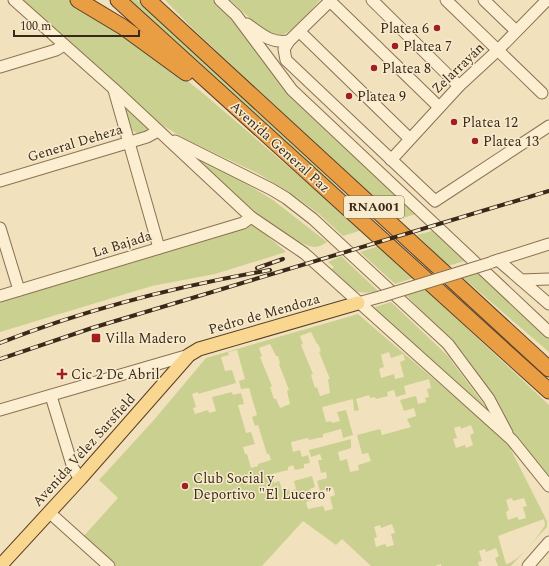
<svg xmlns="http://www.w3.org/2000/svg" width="549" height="566" font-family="Spectral,serif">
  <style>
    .green { fill: #cad190; fill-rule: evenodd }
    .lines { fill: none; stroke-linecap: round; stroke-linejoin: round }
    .minor-casing { stroke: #8b7154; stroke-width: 13 }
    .major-casing { stroke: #583e29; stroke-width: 15 }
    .highway-casing { stroke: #583e29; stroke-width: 17 }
    .minor { stroke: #fceed1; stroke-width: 11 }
    .major { stroke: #fad790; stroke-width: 13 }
    .highway { stroke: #ea9e44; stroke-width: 15 }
    .rail-casing { stroke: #39291b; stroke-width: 4 }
    .rail { stroke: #f9ebcd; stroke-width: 2.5; stroke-dasharray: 8; stroke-linecap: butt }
    .minor-bridge-casing { stroke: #8b7154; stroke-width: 13; stroke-linecap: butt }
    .minor-bridge { stroke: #fceed1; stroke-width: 11 }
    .poi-dot { fill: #a01f22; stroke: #f9ebcd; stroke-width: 1.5 }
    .labels { text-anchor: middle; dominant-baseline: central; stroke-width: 3; stroke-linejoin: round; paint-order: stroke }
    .shield { fill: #f9ebcd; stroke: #736350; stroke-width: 1 }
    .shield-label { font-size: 13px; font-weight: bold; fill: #39291b }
    .poi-label { font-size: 14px; fill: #39291b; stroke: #f9ebcd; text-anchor: start }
    .street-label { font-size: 14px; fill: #39291b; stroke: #f9ebcd }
  </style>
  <rect width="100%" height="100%" fill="#f2e1bd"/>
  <!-- green -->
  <g class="green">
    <path d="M23 0H71L143 45 205 95 362 230 343 236 319 214 292 194 257 173 185 139 157 122Z"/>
    <path d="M129 0H137L277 128 348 197 309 164Z"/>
    <path d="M165 0H213L232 18 290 96 416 214 397 220 193 29Z"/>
    <path d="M230 0H320C308 13 287 42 269 36Z"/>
    <path d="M128 107 147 126V133H137C127 129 121 116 128 107Z"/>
    <path d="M187 154 232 175 273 200 327 242C324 244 319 247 315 247 291 247 208 172 187 154Z"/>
    <path d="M250 225 258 228 286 252 215 274 152 286 0 332V300Z"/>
    <path d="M435 230 468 260 448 266 417 235Z"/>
    <path d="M379 246 413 278 395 284 360 252Z"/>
    <path d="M341 256 378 291C353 297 347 286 330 270L334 267 328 262Z"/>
    <path d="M481 272 549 338V352L462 277Z"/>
    <path d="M423 287 549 405V476L516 438 494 397 464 354 404 293Z"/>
    <path d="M391 302 447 355 491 414 372 308Z"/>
    <path d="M358 314 507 442 547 521V527L511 566H498L495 558 499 556 496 548 486 552 485 549 479 551 482 561 478 562 479 566H441V564L435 566H371L342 539 336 545 303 521 262 566H113L82 538 118 498 99 480 153 421 206 358ZM311 332 317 344H318L321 351 319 352 330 379H328L330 393 320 396 317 387 315 388 311 375 313 374 301 345 303 344 300 336ZM270 344 276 356H278L280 363 279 364 289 390 287 391 290 404 280 408 276 399H274L270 387 272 386 260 357 262 356 259 348ZM237 350 245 379 239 381 241 389 249 388 257 415 252 417 255 426 258 425 267 454H269L271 460 258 464V466L251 468 247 454H245L243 447 255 444 251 432 246 433 238 405 244 404 241 393 233 395 232 392 212 397 216 411 209 413 208 410 195 414 193 408 196 407 192 394 198 392V394L236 383 232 370 225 371 221 357 229 355 228 352ZM389 352 391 358 403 354 405 360 400 362 404 377 395 379 394 374 381 378 379 369 384 367 381 355ZM429 379 431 388 427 389 429 397 425 398 426 402 418 404 416 396 400 400 404 411 414 408 416 416 407 419 411 427 382 435 380 429 357 435 362 454 368 453 371 461 358 465 359 470 350 472 347 459 340 461 338 452 351 448V439L309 450 311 457 320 454 322 460H318L321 473 326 472 327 478 317 481 320 491 333 487 335 495 330 497 333 509 325 511 323 506 308 509 306 502 313 500 310 489 315 487 312 476 294 481 296 489 289 491 288 488 282 489 279 481 274 483 272 474 288 470V467L293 465 295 470 304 468V464L310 463 308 455 302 457 300 450 293 452 291 442 308 438 309 440 323 437V434L341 429 343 438 353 435 346 410 337 412 340 421 332 423 331 421 326 422 322 407 353 399 354 411 359 410 356 399 369 395 370 398 375 397 376 399 388 396 387 392 394 390 396 397 406 394 404 386ZM471 425 474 433 470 435 473 445 466 448 465 445 456 448 453 439 457 438 454 428 460 426 461 429ZM512 498 513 501 524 498 527 506 523 507 526 518 519 520 517 517 508 520 506 512 509 510 506 500ZM544 519 545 525C539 536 518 562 506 564L498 536ZM392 524 395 533 391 534 394 545 387 547 385 544 376 547 374 538 377 537 374 527 380 525 381 528Z"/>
  </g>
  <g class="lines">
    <defs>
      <g id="minor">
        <path d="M14 0 114 89 251 217 304 253 512 440 549 486"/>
        <path d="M220 0 236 15 292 90 549 332"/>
        <path d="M331 0 289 41 284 49 286 60 435 201 549 126"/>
        <path d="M372 0 459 86"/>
        <path d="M446 0 542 93"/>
        <path d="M484 0 516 31"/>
        <path d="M330 1 439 107"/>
        <path d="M247 24C261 34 271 44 289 41"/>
        <path d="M300 32 409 138"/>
        <path d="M0 67 56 50 64 45"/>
        <path d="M114 90 159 248"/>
        <path d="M175 141 271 189 286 198 313 219 448 344 489 399 507 433"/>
        <path d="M391 160 459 86 498 50 547 0"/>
        <path d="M0 181 147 137 158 131"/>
        <path d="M0 228 19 290"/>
        <path d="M498 260 549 304"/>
        <path d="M492 262 549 244"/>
        <path d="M521 280 549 279"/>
        <path d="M0 296 243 223 251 217"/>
        <path d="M358 303 383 296"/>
        <path d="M51 396 73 468 80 479"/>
        <path d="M0 410 189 355"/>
        <path d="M50 513 109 566"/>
        <path d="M528 566 549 542"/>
      </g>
      <path id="major" d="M0 566 80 479 189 355 199 349 358 303"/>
      <g id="highway">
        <path d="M78 0 123 27 186 73"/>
        <path d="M118 0 549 391"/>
        <path d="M148 0 549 369"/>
      </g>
    </defs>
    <!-- minor casing -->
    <use href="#minor" class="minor-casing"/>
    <!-- major casing -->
    <use href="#major" class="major-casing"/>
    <!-- highway casing -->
    <use href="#highway" class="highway-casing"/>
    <!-- minor -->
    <use href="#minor" class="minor"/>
    <!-- major -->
    <use href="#major" class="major"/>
    <!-- highway -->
    <use href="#highway" class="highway"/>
    <defs>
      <g id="rail">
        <path d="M257 268 283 259"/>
        <path d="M0 343C86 309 179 286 270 270"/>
        <path d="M0 359 92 328 549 191"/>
      </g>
    </defs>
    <!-- rail casing -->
    <use href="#rail" class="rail-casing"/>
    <!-- rail -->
    <use href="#rail" class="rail"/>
    <defs>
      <path id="minor-bridge" d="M383 296 490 263"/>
    </defs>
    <!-- minor-bridge casing -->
    <use href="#minor-bridge" class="minor-bridge-casing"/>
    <!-- minor-bridge -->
    <use href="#minor-bridge" class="minor-bridge"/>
  </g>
  <!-- markers -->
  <g class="poi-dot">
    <circle cx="437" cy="28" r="4"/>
    <circle cx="395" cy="46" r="4"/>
    <circle cx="374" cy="68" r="4"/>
    <circle cx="349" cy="96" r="4"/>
    <circle cx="454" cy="122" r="4"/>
    <circle cx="475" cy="141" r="4"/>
    <rect x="91" y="333" width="10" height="10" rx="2"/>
    <path d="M60 368h4v4h4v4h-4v4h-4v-4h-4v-4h4z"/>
    <circle cx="185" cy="486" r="4"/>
  </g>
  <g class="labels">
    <!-- shield labels -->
    <rect class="shield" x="344" y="196" width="60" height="22" rx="3"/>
    <g class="shield-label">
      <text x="374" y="207">RNA001</text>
    </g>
    <!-- poi labels -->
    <g class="poi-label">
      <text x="429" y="28" text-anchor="end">Platea 6</text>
      <text x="403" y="46">Platea 7</text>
      <text x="382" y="68">Platea 8</text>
      <text x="357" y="96">Platea 9</text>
      <text x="462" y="122">Platea 12</text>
      <text x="483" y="141">Platea 13</text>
      <text x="105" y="338">Villa Madero</text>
      <text x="71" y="374">Cic 2 De Abril</text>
      <text x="193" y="478">Club Social y<tspan x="193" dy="16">Deportivo "El Lucero"</tspan></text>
    </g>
    <!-- street labels -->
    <g class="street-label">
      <text transform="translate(458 68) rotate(-44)">Zelarrayán</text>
      <text transform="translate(75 143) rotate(-17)">General Deheza</text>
      <text transform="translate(280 147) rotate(42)">Avenida General Paz</text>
      <text transform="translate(122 244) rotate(-17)">La Bajada</text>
      <text transform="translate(264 314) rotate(-16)">Pedro de Mendoza</text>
      <text transform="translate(84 450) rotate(-48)">Avenida Vélez Sarsfield</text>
    </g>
  </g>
  <!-- scale -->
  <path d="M14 30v6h125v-6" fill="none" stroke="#39291b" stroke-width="2"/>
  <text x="20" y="30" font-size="12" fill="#39291b" stroke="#f9ebcd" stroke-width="3" paint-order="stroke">100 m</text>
</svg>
